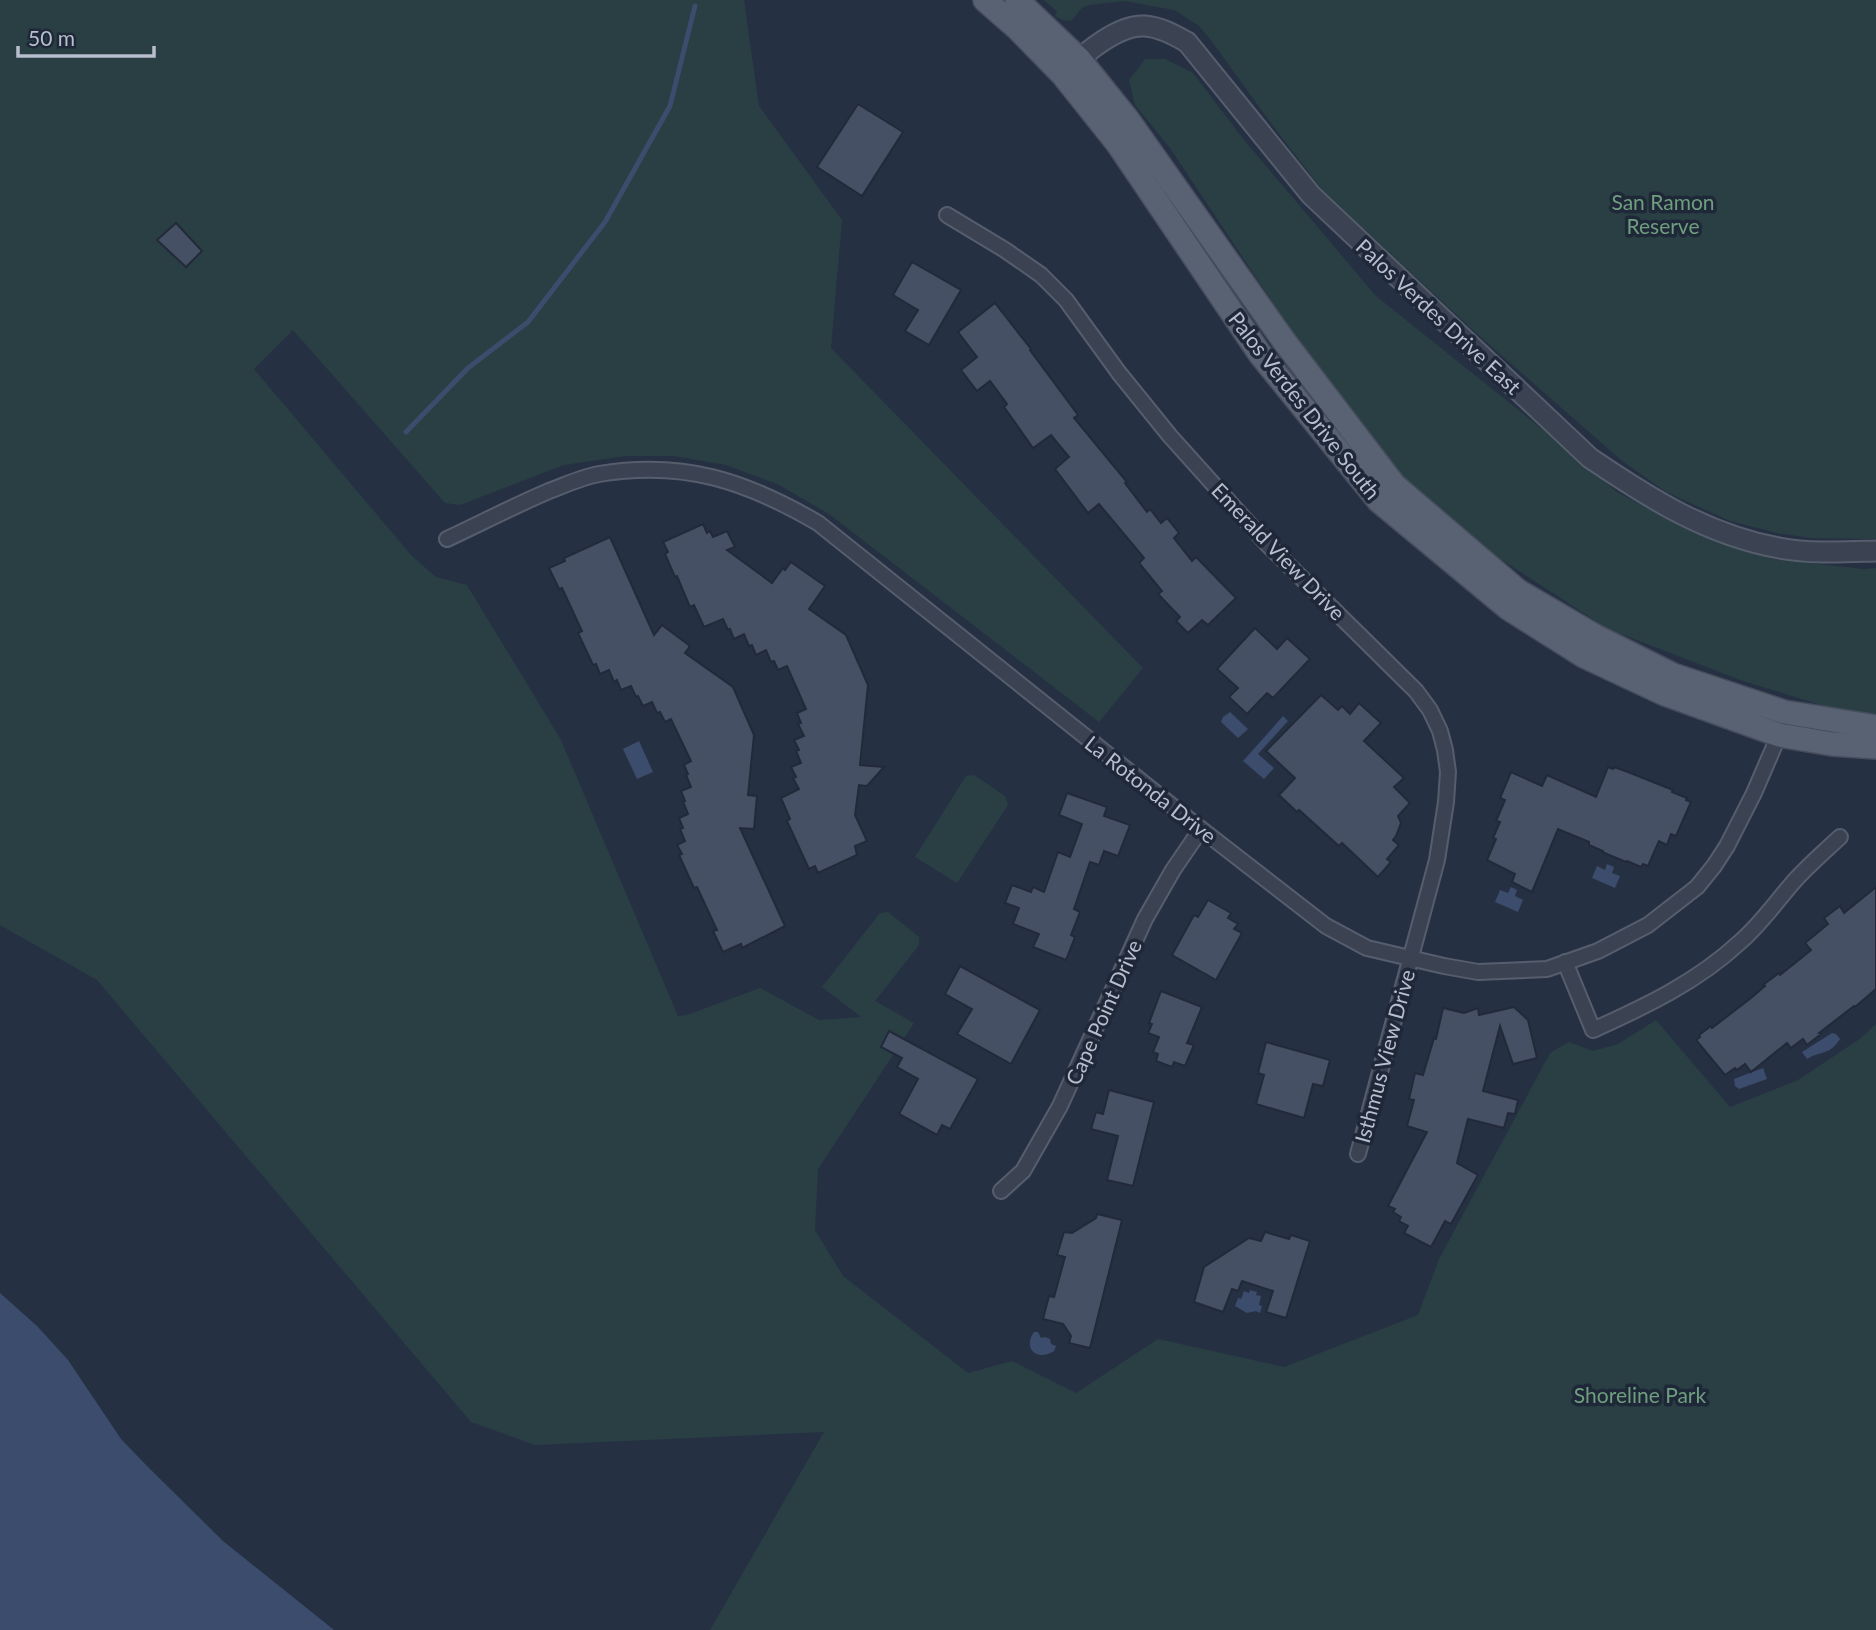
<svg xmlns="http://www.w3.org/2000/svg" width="1876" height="1630" font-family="Lato,sans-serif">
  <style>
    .green { fill: #293f44 }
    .water { fill: #3c4c6c }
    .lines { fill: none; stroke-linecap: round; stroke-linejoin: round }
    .stream { stroke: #3c4c6c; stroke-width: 5 }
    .building { fill: #455065; stroke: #222a3a; stroke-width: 2 }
    .minor-casing { stroke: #565e6d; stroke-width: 18 }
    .tertiary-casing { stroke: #565e6d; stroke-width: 23 }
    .primary-casing { stroke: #454c5c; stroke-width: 26 }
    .minor { stroke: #3b4353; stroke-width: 14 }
    .tertiary { stroke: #3b4353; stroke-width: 19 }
    .primary { stroke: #596273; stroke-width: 23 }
    .labels { text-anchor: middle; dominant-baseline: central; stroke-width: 7; stroke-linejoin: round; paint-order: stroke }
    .park-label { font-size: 21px; fill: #6f9e7e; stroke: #1f2838 }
    .street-label { font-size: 21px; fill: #b8becd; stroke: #1f2838 }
  </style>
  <rect width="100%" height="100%" fill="#263043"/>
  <!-- green -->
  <g class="green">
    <path d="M0 0H744L759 106 842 220 831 348 1143 668 1099 722 829 514 779 485 726 465 674 456H625L564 465 460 505 445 503 293 330 254 369 411 555 436 577 467 585 561 740 678 1016 687 1015 760 988 819 1020 861 1017 822 987 880 913 888 912 919 937V945L875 1001 914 1023 818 1169 815 1230 843 1276 968 1373 1012 1361 1076 1393 1158 1339 1284 1367 1418 1315 1439 1259 1550 1053 1569 1042 1593 1051 1618 1044 1656 1020 1730 1107 1798 1080 1861 1038 1876 1024V1630H710L824 1432 535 1445 471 1422 97 980 0 925Z"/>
    <path d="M1044 0H1876V539L1811 538 1777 533 1730 521 1666 492 1621 460 1475 332 1323 191 1270 122 1213 43 1199 26 1174 10 1125 1 1089 5 1082 8 1071 21 1062 20 1055 16 1057 12Z"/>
    <path d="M1145 59H1165L1193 73 1244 140 1376 296 1546 432 1617 492 1692 532 1774 559 1863 569 1876 568V717L1854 715 1743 681 1608 629 1453 528 1388 462 1335 396 1170 148 1135 105 1129 80Z"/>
    <path d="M974 775 1005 796 1008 805 957 883 915 857 966 776Z"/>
  </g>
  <!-- water -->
  <g class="water">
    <path d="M1230 712 1248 729 1238 738 1221 722 1223 717Z"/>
    <path d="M1283 716 1288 721 1258 754 1274 768 1264 779 1243 761Z"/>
    <path d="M639 741 653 772 637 779 623 749Z"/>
    <path d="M1607 864 1614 867 1612 873 1620 876 1615 888 1592 878 1597 866 1605 870Z"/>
    <path d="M1511 887 1517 890 1515 896 1523 900 1518 912 1495 902 1500 890 1508 893Z"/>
    <path d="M1832 1033 1836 1034 1840 1039C1829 1056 1822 1050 1807 1059L1802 1052Z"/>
    <path d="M1763 1068 1767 1079 1739 1089 1735 1086 1734 1079Z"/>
    <path d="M1250 1290 1257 1292 1256 1295 1261 1296 1259 1305 1262 1306 1260 1313 1256 1311 1247 1313 1235 1306 1238 1298 1241 1299 1244 1291 1249 1293Z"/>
    <path d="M0 1293 37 1326 68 1360 121 1439 148 1467 223 1541 334 1630H0Z"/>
    <path d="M1034 1332H1038L1041 1338 1045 1337 1050 1339 1051 1344 1056 1346 1054 1351C1038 1362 1022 1349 1034 1332Z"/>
  </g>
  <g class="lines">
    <!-- stream -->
    <path class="stream" d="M406 432 468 368 528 322 605 222 670 106 695 6"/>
  </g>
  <!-- building -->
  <g class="building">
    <path d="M858 104 903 132 862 196 817 167Z"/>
    <path d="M176 223 202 251 186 267 157 240Z"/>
    <path d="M912 262 961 290 929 345 905 331 918 310 893 295Z"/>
    <path d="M995 303 1031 349 1030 350 1078 415 1074 418 1127 482 1125 483 1147 512 1150 509 1161 523 1167 518 1179 533 1174 538 1192 561 1196 557 1236 598 1208 625 1202 620 1188 633 1176 621 1180 617 1158 594 1162 591 1139 563 1144 558 1099 504 1088 513 1055 469 1069 457 1051 435 1033 448 1004 407 1007 404 990 381 977 391 961 370 977 357 958 332Z"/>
    <path d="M703 524 707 533 710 531 713 537 727 531 735 547 727 550 772 583 783 568 785 570 791 562 825 586 809 609 846 635 868 685 860 765 884 767 867 786 859 785 855 815 867 841 855 846 857 855 818 873 815 866 809 869 787 821 790 819 781 798 799 789 793 778 796 777 791 767 801 763 796 751 799 750 794 740 804 736 798 724 801 723 797 713 806 709 787 666 778 670 774 661 771 662 766 650 756 655 752 645 749 646 744 634 734 639 730 629 728 630 723 619 704 627 694 605 690 607 677 576 675 577 665 554 668 552 663 542Z"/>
    <path d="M610 537 654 635 662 625 690 646 685 653 733 687 754 735 748 795 757 796 754 829 740 828 785 926 742 948 741 944 723 952 713 931 717 930 697 887 694 888 679 855 682 854 677 845 685 841 680 829 683 828 679 818 688 814 683 802 685 801 681 791 691 787 686 775 688 774 684 765 691 761 671 719 665 722 660 712 657 713 652 702 643 706 638 696 636 697 631 686 621 690 617 680 614 682 609 670 600 674 596 664 593 665 578 633 582 631 562 588 559 589 549 568 565 561 564 558Z"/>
    <path d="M1255 628 1277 649 1287 638 1310 659 1273 698 1267 693 1247 714 1229 697 1238 688 1217 669Z"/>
    <path d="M1321 695 1338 710 1342 706 1350 714 1359 703 1381 723 1364 741 1404 778 1394 787 1410 803 1398 816 1401 823 1396 836 1393 840 1399 845 1387 859 1391 862 1378 877 1342 843 1339 846 1299 810 1297 812 1279 795 1295 778 1266 751Z"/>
    <path d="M1608 767 1613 769 1614 767 1628 772 1673 790 1672 792 1687 798 1686 800 1691 802 1676 836 1671 834 1667 845 1659 841 1648 866 1643 864 1641 867 1627 861 1626 862 1602 852 1603 851 1589 845V842L1558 829 1532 892 1512 882 1515 874 1487 860 1496 839 1493 838 1500 822 1496 821 1505 800 1500 798 1511 772 1542 786 1547 775 1596 797Z"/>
    <path d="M1067 793 1107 807 1104 816 1130 825 1118 856 1104 851 1099 865 1090 862 1074 909 1080 912 1071 935 1075 937 1066 960 1033 947 1039 934 1013 924 1019 908 1005 903 1012 885 1031 892 1033 887 1044 892 1058 852 1070 857 1082 824 1059 815Z"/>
    <path d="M1876 887V989L1855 1007 1854 1006 1819 1033 1821 1034 1807 1045 1803 1039 1791 1048 1787 1043 1751 1072 1745 1064 1737 1070 1735 1068 1725 1075 1696 1040 1700 1037 1699 1035 1711 1026 1712 1028 1751 998 1765 986 1763 985 1779 973 1780 975 1811 950 1805 943 1828 924 1824 918 1840 906 1844 913Z"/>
    <path d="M1208 900 1231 913 1228 918 1238 924 1234 929 1242 933 1216 980 1172 955 1194 915 1198 917Z"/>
    <path d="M960 966 1040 1010 1011 1064 957 1034 972 1009 945 994Z"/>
    <path d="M1161 991 1202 1007 1187 1043 1194 1045 1185 1066 1174 1062 1172 1067 1156 1061 1158 1054 1153 1052 1159 1037 1148 1033 1152 1024 1149 1023Z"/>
    <path d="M1514 1007 1528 1020 1537 1058 1513 1064 1500 1026 1483 1091 1518 1100 1515 1114 1508 1113 1504 1128 1468 1119 1457 1163 1478 1175 1451 1224 1445 1221 1431 1247 1404 1233 1408 1226 1399 1221 1401 1217 1393 1212 1395 1209 1388 1206 1427 1132 1407 1126 1414 1100 1409 1099 1415 1073 1423 1075 1434 1038 1436 1039 1443 1008 1464 1013 1478 1008 1479 1015Z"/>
    <path d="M889 1031 978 1079 950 1129 942 1125 937 1135 899 1114 918 1079 897 1067 902 1058 881 1047Z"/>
    <path d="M1266 1042 1330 1060 1323 1086 1313 1084 1304 1118 1256 1104 1264 1075 1258 1073Z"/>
    <path d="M1109 1090 1154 1102 1133 1186 1107 1180 1118 1136 1091 1129 1096 1112 1103 1114Z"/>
    <path d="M1097 1214 1122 1220 1090 1348 1069 1343 1071 1336 1063 1324 1043 1319 1049 1296 1054 1297 1065 1257 1057 1255 1064 1232 1072 1233 1096 1218Z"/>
    <path d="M1265 1232 1289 1239 1291 1235 1310 1241 1286 1318 1266 1312 1273 1291 1242 1281 1238 1291 1232 1289 1223 1312 1194 1302 1204 1267 1249 1238 1261 1241Z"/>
  </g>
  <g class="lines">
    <defs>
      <g id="minor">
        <path d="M947 215 1005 250 1041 275 1066 300 1119 373 1170 436 1267 544 1416 691 1430 710 1440 731 1445 750 1448 772 1446 802 1437 860 1358 1154"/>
        <path d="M447 539C481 523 514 506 549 491 565 485 582 477 599 474 684 460 746 481 818 523L1201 829 1326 926 1367 948 1444 966 1478 972 1547 969 1598 951 1648 925 1697 887 1714 866 1727 846 1754 793 1779 735 1784 712"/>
        <path d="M1565 962 1593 1030C1646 1006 1697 982 1740 942 1762 923 1778 899 1797 878 1811 863 1826 850 1840 837"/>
        <path d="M1001 1191 1023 1171 1060 1106 1145 919 1173 870 1201 829"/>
      </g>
      <path id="tertiary" d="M1069 69C1086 52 1119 24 1145 26 1160 27 1174 35 1187 42L1311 195 1590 458C1649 498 1707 535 1779 548 1811 554 1844 552 1876 551"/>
      <g id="primary">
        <path d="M985 0 1017 28 1063 75 1118 144 1260 354 1379 501 1508 608 1584 656 1665 694 1779 735 1832 744 1876 747"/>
        <path d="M1017 0 1079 59 1128 120 1284 341 1394 485 1518 591 1595 636 1673 675 1784 712 1876 727"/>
      </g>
    </defs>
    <!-- minor casing -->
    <use href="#minor" class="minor-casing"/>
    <!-- tertiary casing -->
    <use href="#tertiary" class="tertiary-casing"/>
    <!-- primary casing -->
    <use href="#primary" class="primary-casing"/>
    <!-- minor -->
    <use href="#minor" class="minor"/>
    <!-- tertiary -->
    <use href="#tertiary" class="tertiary"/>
    <!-- primary -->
    <use href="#primary" class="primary"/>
  </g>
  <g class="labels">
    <!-- park labels -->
    <g class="park-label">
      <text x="1663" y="201">San Ramon<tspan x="1663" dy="24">Reserve</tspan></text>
      <text x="1640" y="1394">Shoreline Park</text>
    </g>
    <!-- street labels -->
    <g class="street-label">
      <text transform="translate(1439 316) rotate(43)">Palos Verdes Drive East</text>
      <text transform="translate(1305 405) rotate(52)">Palos Verdes Drive South</text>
      <text transform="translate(1279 551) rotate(46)">Emerald View Drive</text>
      <text transform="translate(1151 789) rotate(38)">La Rotonda Drive</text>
      <text transform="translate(1103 1012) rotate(-66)">Cape Point Drive</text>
      <text transform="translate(1384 1056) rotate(-75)">Isthmus View Drive</text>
    </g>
  </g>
  <!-- scale -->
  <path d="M18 46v10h136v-10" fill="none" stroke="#b8becd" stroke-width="3.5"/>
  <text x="28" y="46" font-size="21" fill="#b8becd" stroke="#1f2838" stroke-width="5" paint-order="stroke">50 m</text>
</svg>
